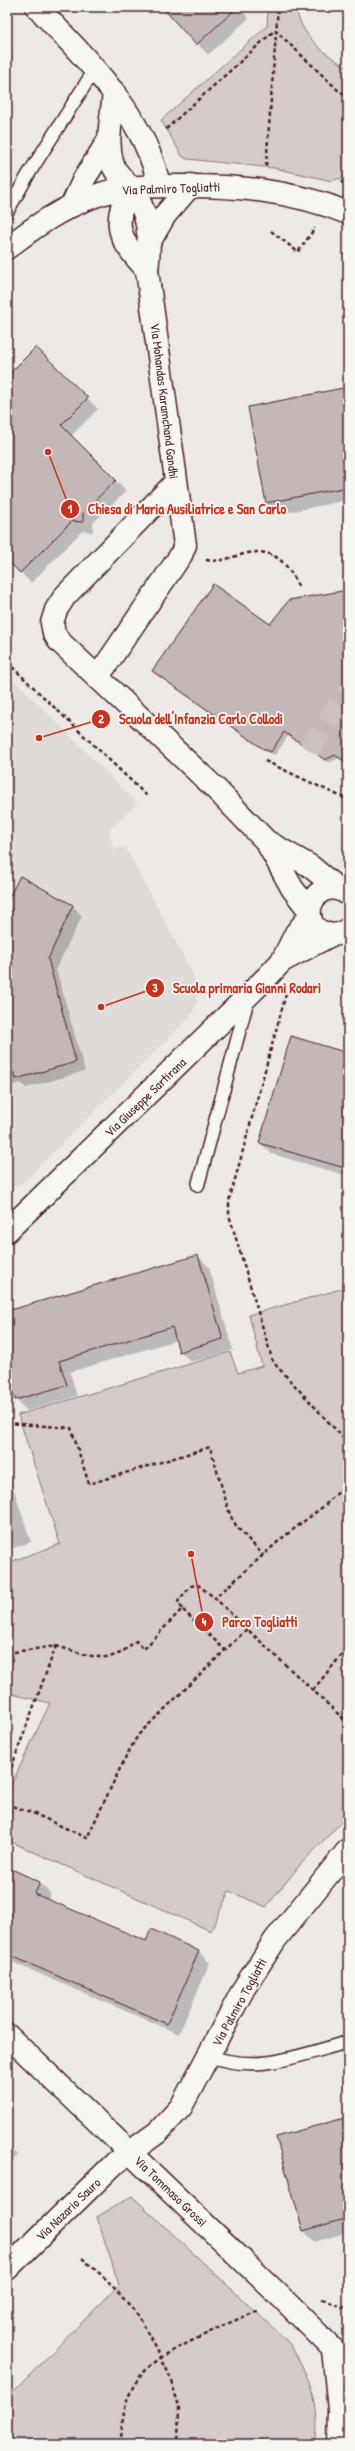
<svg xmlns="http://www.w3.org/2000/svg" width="355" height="2451" font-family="'Patrick Hand',sans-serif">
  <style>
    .built { fill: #e0dad8 }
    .green { fill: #d4cbca; stroke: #8f757a }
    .shadow { fill: #0003 }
    .building { fill: #c4b7b7; stroke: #4a1f2b }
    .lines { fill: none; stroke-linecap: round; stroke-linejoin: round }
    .street-tunnel { stroke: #ccc1c1; stroke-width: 22; stroke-dasharray: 22 11; stroke-linecap: butt }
    .lane-casing { stroke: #4a1f2b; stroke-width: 15 }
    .street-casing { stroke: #4a1f2b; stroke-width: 25 }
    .path { stroke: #4a1f2b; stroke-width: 2.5; stroke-dasharray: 4 3; stroke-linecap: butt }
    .lane { stroke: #f6f6f2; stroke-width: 12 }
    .street { stroke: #f6f6f2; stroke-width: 22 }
    .labels { text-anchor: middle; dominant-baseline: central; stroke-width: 3.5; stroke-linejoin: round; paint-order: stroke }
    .street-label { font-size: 13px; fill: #4a1f2b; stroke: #f6f6f2 }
    .leader { fill: none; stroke: #c8321e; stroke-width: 1.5 }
    .callout-dot { fill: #c8321e; stroke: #f6f6f2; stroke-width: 1.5 }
    .mark-label { font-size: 12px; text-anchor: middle; font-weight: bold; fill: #fff }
    .callout-label { font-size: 14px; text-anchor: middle; font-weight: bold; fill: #c8321e; stroke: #f6f6f2; stroke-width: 3.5; stroke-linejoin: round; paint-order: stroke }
  </style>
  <rect width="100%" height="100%" fill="#ece9e6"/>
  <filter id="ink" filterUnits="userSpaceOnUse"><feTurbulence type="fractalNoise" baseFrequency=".025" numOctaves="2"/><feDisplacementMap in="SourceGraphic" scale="8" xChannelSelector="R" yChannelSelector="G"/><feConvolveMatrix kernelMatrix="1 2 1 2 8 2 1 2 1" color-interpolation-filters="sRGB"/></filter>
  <g filter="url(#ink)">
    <!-- built -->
    <path class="built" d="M7 673 137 803 109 830 114 850 125 847 193 974 197 1001 193 1012 185 1022 21 1184 7 1188Z"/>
    <!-- green -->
    <g class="green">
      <path d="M268 7H296C300 36 325 54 348 68L347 176 332 181 274 168 187 159 182 156 161 120 267 26Z"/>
      <path d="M348 1287V1815L300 1865 266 1907 229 1891 211 1931 7 1840V1816L12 1812 7 1794 50 1703 7 1693V1563L60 1544 18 1415 230 1352 238 1373 262 1366 249 1315Z"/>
      <path d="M132 2196 289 2343C309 2375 322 2406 315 2444H7V2398L119 2285 97 2217Z"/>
    </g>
    <!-- shadow -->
    <g class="shadow">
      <path d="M163 7H238L249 18 208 55Z"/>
      <path d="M7 45 13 51 12 106 7 107Z"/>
      <path d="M36 348 98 409 71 436 126 491 93 523V532L82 531 31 583 7 559V377Z"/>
      <path d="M348 388V500L279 514 267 503 249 408Z"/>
      <path d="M348 593V764L339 758 329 763 289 735 275 755 267 752 157 674 270 625 286 604 294 600Z"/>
      <path d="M7 811 12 825 7 826Z"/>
      <path d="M7 837 14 858 7 860Z"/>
      <path d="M20 878 73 906 82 916 56 969 85 1071 26 1088 21 1083 7 1087V904Z"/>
      <path d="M348 1054V1176L272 1154 260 1143Z"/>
      <path d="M198 1256 209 1267 233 1350 191 1362 180 1351 177 1340 70 1372 77 1396 27 1411 16 1400 7 1369V1312Z"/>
      <path d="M7 1468 31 1542 7 1550Z"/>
      <path d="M7 1868 40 1883 51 1894 48 1900 146 1943 152 1931 199 1952 210 1963 179 2034 7 1960Z"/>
      <path d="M348 2118V2232L315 2242 304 2231Z"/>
      <path d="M7 2144 18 2155 7 2167Z"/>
    </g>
    <!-- building -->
    <g class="building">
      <path d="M162 7H238L196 45Z"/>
      <path d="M36 347 88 398 61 425 116 480 83 512V522L72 521 20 573 7 560V376Z"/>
      <path d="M348 387V487L266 503 248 407Z"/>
      <path d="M213 584 270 624 289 600 348 590V764L335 755 325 760 284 732 271 752 262 748 152 671Z"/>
      <path d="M20 876 73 905 48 959 76 1062 16 1079 15 1073 7 1075V901Z"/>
      <path d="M291 1036 348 1053V1169L259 1143Z"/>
      <path d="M198 1255 223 1339 179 1352 172 1327 59 1361 67 1385 15 1400 7 1372V1311Z"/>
      <path d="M7 1867 40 1882 35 1894 146 1941 151 1929 199 1951 167 2024 7 1954Z"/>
      <path d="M348 2117V2218L303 2231 276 2137Z"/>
    </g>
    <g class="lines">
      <!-- street-tunnel -->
      <path class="street-tunnel" d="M309 750 348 692"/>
      <defs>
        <g id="lane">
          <path d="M7 212 28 175 95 69"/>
          <path d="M198 1185 248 999"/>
          <path d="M209 2056C260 2074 299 2055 348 2042"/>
        </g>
        <g id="street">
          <path d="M37 7C84 57 146 116 159 186"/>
          <path d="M130 187C110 226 120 240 147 270"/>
          <path d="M72 205 84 179 108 141"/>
          <path d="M150 241 165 215 191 185"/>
          <path d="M7 248C34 227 60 209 92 197 118 187 145 186 173 186 233 185 292 190 348 213"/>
          <path d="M175 483 65 596 56 610 52 623 54 633 59 641 215 788 266 841 292 888 309 910"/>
          <path d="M97 678 181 555 185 545 147 270C151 241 150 210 129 186 123 179 114 172 112 162 106 139 112 116 114 92"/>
          <path d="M266 841 310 866 338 889"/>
          <path d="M348 894C313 871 293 927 328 934 336 936 342 934 348 929"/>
          <path d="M282 961 331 935"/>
          <path d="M7 1231 268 976 282 961 296 933 310 916"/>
          <path d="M7 2035 282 2298 348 2364"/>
          <path d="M7 2269 115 2163 158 2132 181 2107 244 1988 275 1940 348 1850"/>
          <path d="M333 2349 339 2410 338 2444"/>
        </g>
      </defs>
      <!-- lane casing -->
      <use href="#lane" class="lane-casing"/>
      <!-- street casing -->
      <use href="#street" class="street-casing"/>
      <!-- path -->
      <g class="path">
        <path d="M166 129 275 30 339 91 348 96"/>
        <path d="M266 166 278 7"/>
        <path d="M341 183 348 180"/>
        <path d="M271 231 298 252 315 228"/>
        <path d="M206 560C221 563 233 556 248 553 277 548 288 565 299 588"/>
        <path d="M7 662 147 796"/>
        <path d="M265 761 348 800"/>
        <path d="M286 994 229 1201V1215L273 1362 348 1443"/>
        <path d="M7 1423 71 1428 89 1484 210 1447 230 1515 237 1527 263 1555"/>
        <path d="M348 1597 346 1599 348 1600"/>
        <path d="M182 1609 178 1601 191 1586 198 1585 215 1598"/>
        <path d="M247 1629 215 1598 281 1539 324 1506 348 1483"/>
        <path d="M56 1646C73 1650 101 1663 118 1654 125 1651 130 1645 136 1641L144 1649 182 1609 225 1650"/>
        <path d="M7 1653 56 1646 7 1779"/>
        <path d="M313 1690 348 1647"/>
        <path d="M7 1807 10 1805 35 1814 87 1838 124 1760 138 1735 247 1629 348 1723"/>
        <path d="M82 2258 107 2280 139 2316 168 2372 179 2406 178 2444"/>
        <path d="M322 2299 342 2307H348"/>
        <path d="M121 2444C122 2380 146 2362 200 2337 220 2327 239 2318 259 2311"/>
      </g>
      <!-- lane -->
      <use href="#lane" class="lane"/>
      <!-- street -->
      <use href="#street" class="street"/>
    </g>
  </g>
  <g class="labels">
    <!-- street labels -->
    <g class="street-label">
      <text transform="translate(171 188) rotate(-2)">Via Palmiro Togliatti</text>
      <text transform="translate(165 401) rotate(83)">Via Mohandas Karamchand Gandhi</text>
      <text transform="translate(145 1097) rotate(-44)">Via Giuseppe Sartirana</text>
      <text transform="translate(239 2002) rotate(-61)">Via Palmiro Togliatti</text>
      <text transform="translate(171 2191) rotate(44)">Via Tommaso Grossi</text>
      <text transform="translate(68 2209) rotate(-44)">Via Nazario Sauro</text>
    </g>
  </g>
  <!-- callouts -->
  <path class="leader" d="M48 452L70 509M39 738L101 719M101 1007L155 988M191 1554L204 1622"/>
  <g class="callout-dot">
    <circle cx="48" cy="452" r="4"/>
    <circle cx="39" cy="738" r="4"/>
    <circle cx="101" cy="1007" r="4"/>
    <circle cx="191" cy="1554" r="4"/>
    <circle cx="70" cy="509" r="10"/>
    <circle cx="101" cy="719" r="10"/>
    <circle cx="155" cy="988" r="10"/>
    <circle cx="204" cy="1622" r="10"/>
  </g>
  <g class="mark-label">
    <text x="70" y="513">1</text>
    <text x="101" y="723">2</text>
    <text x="155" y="992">3</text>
    <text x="204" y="1626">4</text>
  </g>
  <g class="callout-label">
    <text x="187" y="514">Chiesa di Maria Ausiliatrice e San Carlo</text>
    <text x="201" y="724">Scuola dell'Infanzia Carlo Collodi</text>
    <text x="247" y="993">Scuola primaria Gianni Rodari</text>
    <text x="260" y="1627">Parco Togliatti</text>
  </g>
  <!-- margin -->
  <rect width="355" height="2451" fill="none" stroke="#f6f6f2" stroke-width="24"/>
  <rect x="12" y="12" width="331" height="2427" fill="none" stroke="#4a1f2b" stroke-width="1.5" filter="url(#ink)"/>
</svg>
